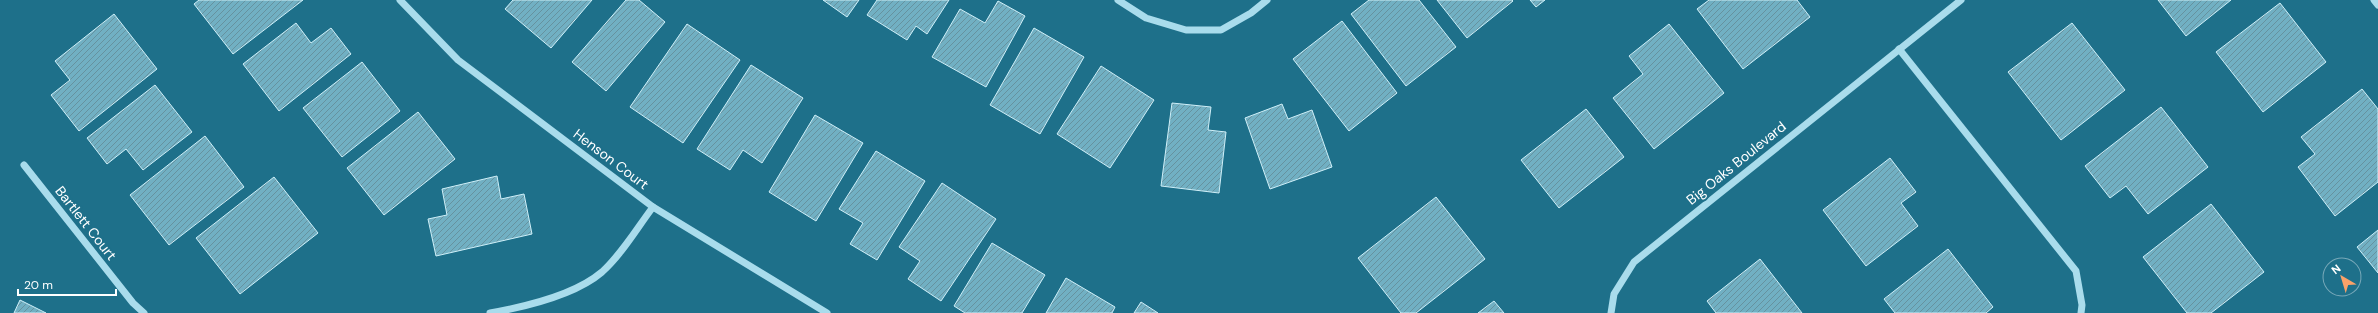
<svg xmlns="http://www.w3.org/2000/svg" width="2378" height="313" font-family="'DM Sans',sans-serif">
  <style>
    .building { fill: url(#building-hatch); stroke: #cfeff8 }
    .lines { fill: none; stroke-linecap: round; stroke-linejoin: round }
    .minor { stroke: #a9dcec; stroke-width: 7 }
    .labels { text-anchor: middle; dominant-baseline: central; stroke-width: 4; stroke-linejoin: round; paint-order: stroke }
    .street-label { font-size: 14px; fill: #fff; stroke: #1e708a }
  </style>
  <defs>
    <pattern id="building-hatch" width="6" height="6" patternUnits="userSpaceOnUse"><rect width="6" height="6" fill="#71b0c3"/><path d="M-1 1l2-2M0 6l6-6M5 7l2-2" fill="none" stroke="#66929f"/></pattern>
  </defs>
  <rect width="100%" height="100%" fill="#1e708a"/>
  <!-- building -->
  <g class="building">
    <path d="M199 0H303L233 54 194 4Z"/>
    <path d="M513 0H592L551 48 505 9Z"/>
    <path d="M626 0H639L665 22 606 91 572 62Z"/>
    <path d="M823 0H859L847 17Z"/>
    <path d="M877 0H949L927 34 916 26 907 40 867 15Z"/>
    <path d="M1369 0H1419L1456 47 1406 86 1351 14Z"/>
    <path d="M1437 0H1512L1513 1 1467 38Z"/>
    <path d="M1530 0H1545L1536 7Z"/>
    <path d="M1709 0H1797L1810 17 1743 69 1697 9Z"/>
    <path d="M2158 0H2231L2186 36Z"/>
    <path d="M998 1 1025 16 986 87 932 57 960 9 985 23Z"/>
    <path d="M2280 3 2326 62 2263 112 2216 52Z"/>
    <path d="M114 14 157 69 79 131 51 95 70 80 55 61Z"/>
    <path d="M1342 21 1397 93 1349 131 1293 59Z"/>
    <path d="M296 23 311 43 331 28 351 54 279 111 243 64Z"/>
    <path d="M2072 23 2125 90 2061 140 2008 72Z"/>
    <path d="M687 24 740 60 683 143 630 107Z"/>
    <path d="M1669 24 1724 93 1654 149 1613 98 1643 74 1629 56Z"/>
    <path d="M1034 28 1084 57 1040 134 990 105Z"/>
    <path d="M362 62 400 111 342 157 303 108Z"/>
    <path d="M751 65 803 98 762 163 743 150 730 170 697 149Z"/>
    <path d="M1101 66 1154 100 1110 168 1057 134Z"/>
    <path d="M155 85 192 132 143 170 126 149 107 164 87 138Z"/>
    <path d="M2362 89 2378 109V182L2335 216 2298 167 2315 154 2301 137Z"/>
    <path d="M1172 103 1211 107 1208 130 1226 132 1219 193 1161 186Z"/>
    <path d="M1282 104 1288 119 1312 110 1332 167 1270 189 1245 118Z"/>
    <path d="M2161 107 2208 167 2148 214 2126 186 2110 198 2085 166Z"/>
    <path d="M1586 109 1624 157 1559 208 1521 160Z"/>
    <path d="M418 112 455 159 384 215 347 168Z"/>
    <path d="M815 115 863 143 816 221 769 192Z"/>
    <path d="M205 136 244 187 169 245 130 195Z"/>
    <path d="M876 151 925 181 877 260 850 244 863 223 839 209Z"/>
    <path d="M1890 158 1916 192 1901 203 1918 226 1866 266 1823 210Z"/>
    <path d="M497 176 501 199 524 194 532 234 436 256 428 219 447 215 442 189Z"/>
    <path d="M274 177 318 233 240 294 196 238Z"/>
    <path d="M942 183 996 219 941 301 908 279 920 261 899 247Z"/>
    <path d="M1436 197 1485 259 1416 313H1401L1358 258Z"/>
    <path d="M2211 204 2264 272 2211 313H2187L2143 257Z"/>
    <path d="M2378 230V273L2357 247Z"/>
    <path d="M992 243 1045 275 1022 313H965L954 306Z"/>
    <path d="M1948 249 1993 307 1986 313H1895L1884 299Z"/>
    <path d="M1760 259 1802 313H1716L1707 301Z"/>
    <path d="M1066 278 1115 307 1112 313H1046Z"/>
    <path d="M20 300 46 313H14Z"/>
    <path d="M1494 301 1504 313H1478Z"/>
    <path d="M1141 302 1158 313H1134Z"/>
  </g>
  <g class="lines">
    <!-- minor -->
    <g class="minor">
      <path d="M400 0 458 60 653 207 827 313"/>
      <path d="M1118 0 1146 18 1186 30H1221L1251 13 1267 0"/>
      <path d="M2374 0 2378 5"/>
      <path d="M1899 49 2076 271 2082 305 2081 313"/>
      <path d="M24 165 133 303 144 313"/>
      <path d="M490 313C524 307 575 295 602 272 622 254 637 228 653 207"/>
      <path d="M1611 313 1614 294 1634 262 1961 0"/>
    </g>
  </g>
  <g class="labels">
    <!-- street labels -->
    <g class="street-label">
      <text transform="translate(611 159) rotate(37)">Henson Court</text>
      <text transform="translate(1736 163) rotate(-39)">Big Oaks Boulevard</text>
      <text transform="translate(86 223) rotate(52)">Bartlett Court</text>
    </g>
  </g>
  <!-- north arrow -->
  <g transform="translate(2342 277) rotate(322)"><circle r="19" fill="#1e708a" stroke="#78a9b9"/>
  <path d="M0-3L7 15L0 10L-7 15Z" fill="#faa269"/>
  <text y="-6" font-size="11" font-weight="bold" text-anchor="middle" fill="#ffffff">N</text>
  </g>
  <!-- scale -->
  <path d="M18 289v6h98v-6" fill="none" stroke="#ffffff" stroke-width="2"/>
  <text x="24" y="289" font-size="12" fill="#ffffff" stroke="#1e708a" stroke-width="3" paint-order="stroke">20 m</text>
</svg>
